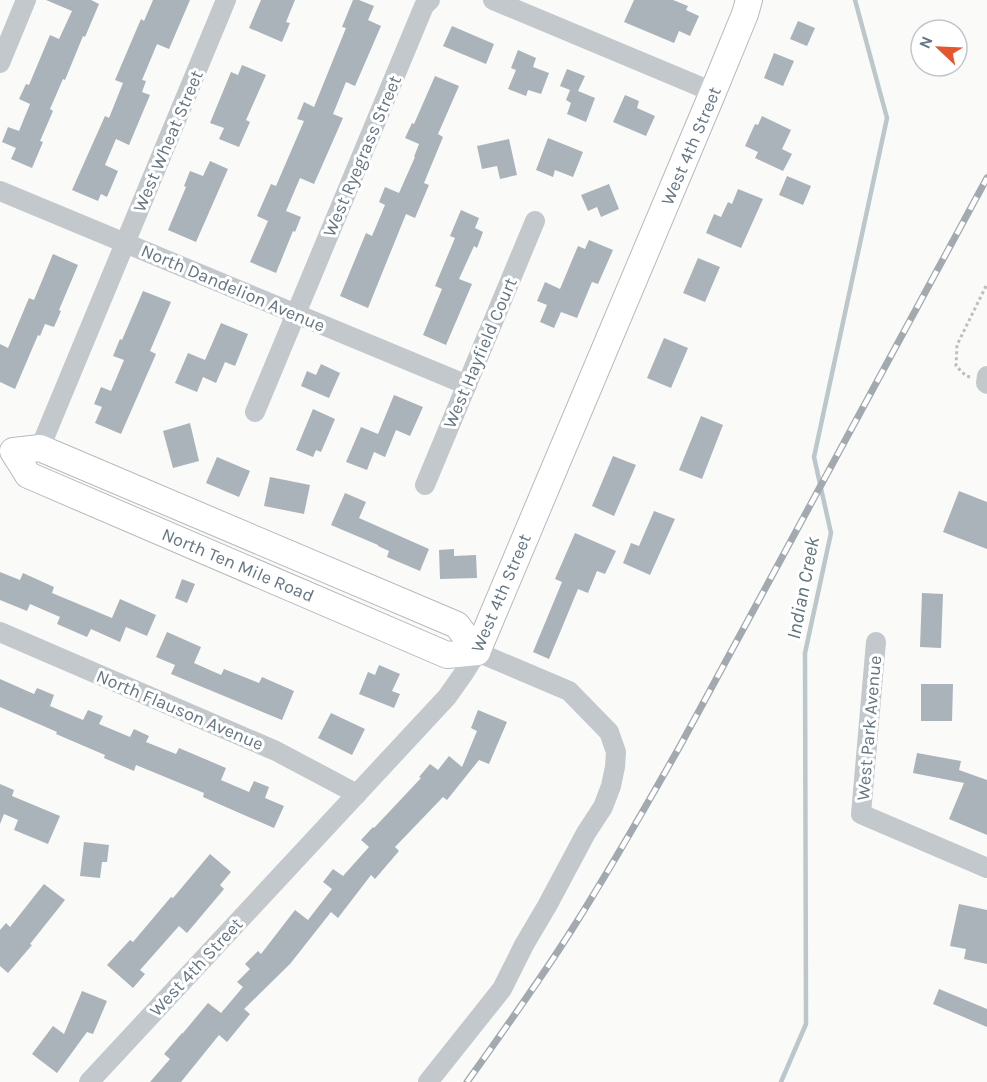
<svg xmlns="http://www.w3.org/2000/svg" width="987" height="1082" font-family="Karla,sans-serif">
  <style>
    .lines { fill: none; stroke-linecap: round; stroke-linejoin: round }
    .stream { stroke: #bbc7cb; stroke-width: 4.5 }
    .building { fill: #aab3b9 }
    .major-casing { stroke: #b5babe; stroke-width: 28 }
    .path { stroke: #bbbfc2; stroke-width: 3; stroke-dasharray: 3 3; stroke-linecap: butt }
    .minor { stroke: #c3c8cc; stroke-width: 20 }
    .major { stroke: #fff; stroke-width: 26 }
    .rail-casing { stroke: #a2aab0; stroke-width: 7 }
    .rail { stroke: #fff; stroke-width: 4.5; stroke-dasharray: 14; stroke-linecap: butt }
    .labels { text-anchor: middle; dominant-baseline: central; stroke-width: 6; stroke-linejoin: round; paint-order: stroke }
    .street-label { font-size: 18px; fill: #657683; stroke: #fff }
    .water-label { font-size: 20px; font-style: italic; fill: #60757c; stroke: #fff }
  </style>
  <rect width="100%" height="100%" fill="#fafaf8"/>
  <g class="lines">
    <!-- stream -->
    <path class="stream" d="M781 1082 806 1024 805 653 831 533 814 457 887 118 855 0"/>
  </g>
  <!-- building -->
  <g class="building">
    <path d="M46 0H91L99 4 85 37 83 36 65 80 63 79 50 109 53 111 40 141 43 142 32 168 11 159 16 148 2 142 8 127 19 131 30 104 19 99 26 84 29 85 50 35 59 39 72 11Z"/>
    <path d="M153 0H190L169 49 157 44 142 80 146 81 142 92 150 95 129 145 116 139 105 165 118 171 107 197 101 194 98 201 72 190 105 116 109 118 123 83 115 80 141 19 144 21Z"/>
    <path d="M261 0H295L286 22 290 23 282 42 249 28Z"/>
    <path d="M353 0H359L374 6 368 20 381 26 355 86 346 82 333 114 343 118 314 184 300 178 286 211 301 217 295 232 293 231 276 273 250 262 268 221 257 216 271 184 276 186 304 121 297 119 304 102 314 107 346 28 342 27Z"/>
    <path d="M634 0H673L688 6 686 10 699 16 690 36 679 31 674 43 624 22Z"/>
    <path d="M798 21 815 28 807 46 790 39Z"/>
    <path d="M452 26 494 44 486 64 443 46Z"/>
    <path d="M518 50 536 58 533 67 549 73 541 94 528 90 526 96 508 89 516 70 511 68Z"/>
    <path d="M774 53 794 61 783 86 764 78Z"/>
    <path d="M242 65 266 75 246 120 250 122 239 147 219 139 224 128 210 123 231 72 238 75Z"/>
    <path d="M567 69 585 76 578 91 595 98 586 122 567 114 571 103 566 100 570 90 560 86Z"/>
    <path d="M435 76 459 86 438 134 443 137 424 183 429 185 415 218 406 214 368 308 340 296 366 233 372 236 385 205 379 202 385 187 399 193 415 157H414L419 144 405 138 412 123 414 124Z"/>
    <path d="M625 95 639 101 637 108 655 116 646 136 613 122Z"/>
    <path d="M762 116 791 130 782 149 792 154 783 171 755 158 758 152 745 146 755 124 758 125Z"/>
    <path d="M548 138 583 152 573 177 555 170 553 177 536 170Z"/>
    <path d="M509 139 517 175 500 179 497 166 482 169 477 146Z"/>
    <path d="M210 161 228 169 196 242 168 230 186 187 184 186 190 171 203 176Z"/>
    <path d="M787 176 811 186 803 205 779 195Z"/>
    <path d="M609 184 619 209 601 217 597 207 588 211 581 195Z"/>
    <path d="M738 189 763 199 741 248 706 233 714 214 721 217 728 202 732 204Z"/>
    <path d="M461 210 479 218 475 228 483 232 477 248 474 246 459 279 472 284 446 345 423 335 442 289 435 286 455 238 450 236Z"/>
    <path d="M589 240 613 250 598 284 592 282 577 318 561 312 554 328 540 322 547 305 537 301 545 282 560 289 578 246 585 249Z"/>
    <path d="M53 254 78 265 59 310 61 311 54 327 45 324 40 336 38 335 15 389 0 382V344L8 348 29 298 34 300Z"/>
    <path d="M698 258 720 267 705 302 683 293Z"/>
    <path d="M143 291 171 302 150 351 156 354 121 434 95 423 102 407 94 404 101 387 111 391 124 360 113 356 120 339 122 340Z"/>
    <path d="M221 323 248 334 235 366 225 362 216 383 203 377 197 392 175 383 188 353 205 360Z"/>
    <path d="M664 338 688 348 671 388 647 378Z"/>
    <path d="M321 364 340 373 329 398 301 386 307 371 316 375Z"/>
    <path d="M394 395 423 407 410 436 396 430 385 457 374 452 367 470 346 462 361 427 378 434Z"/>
    <path d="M313 409 335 419 321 452 316 450 313 457 296 450Z"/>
    <path d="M701 416 723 425 702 479 679 470Z"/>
    <path d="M190 423 199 461 173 468 163 431Z"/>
    <path d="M613 456 636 465 614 516 592 506Z"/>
    <path d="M217 457 250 471 239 497 206 483Z"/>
    <path d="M270 477 310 485 304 514 264 506Z"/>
    <path d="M959 491 987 502V549L943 532Z"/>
    <path d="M345 493 366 502 359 518 429 549 420 571 387 557 389 551 378 546V545L331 525Z"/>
    <path d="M654 511 675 519 650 575 623 563 631 543 639 546Z"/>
    <path d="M575 533 616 551 605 574 597 571 588 593 578 589 549 659 533 652 562 582 555 579Z"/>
    <path d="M454 549V556L476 555 477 578 440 579 439 550Z"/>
    <path d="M0 572 20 580 23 573 54 587 52 593 112 618 120 599 156 615 147 636 126 627 120 642 91 629 87 637 57 624 60 617 30 604 27 611 0 600Z"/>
    <path d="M182 579 195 584 187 603 175 598Z"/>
    <path d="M922 593 943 594 941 648 920 647Z"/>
    <path d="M167 632 201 647 194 663 221 675 224 669 259 683 262 677 294 691 282 720 171 674 175 665 156 657Z"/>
    <path d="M379 665 400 674 392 691 400 694 394 708 359 694 368 672 375 675Z"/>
    <path d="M0 679 34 694 37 688 54 695 50 706 83 720 88 710 103 716 99 724 130 737 134 729 149 736 146 742 176 754 179 748 226 768 221 780 249 792 254 781 269 787 265 798 284 806 274 828 203 797 204 793 136 765 134 771 104 758 105 755 56 734 57 732 0 707Z"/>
    <path d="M921 684H953L952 721H921Z"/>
    <path d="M478 710 507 722 489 764 479 760 447 800 443 797 395 847 399 851 375 879 371 875 338 918 331 912 290 964 244 1009 250 1014 227 1042 219 1035 181 1082H150L170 1059 164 1054 182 1033 185 1034 183 1033 208 1003 221 1013 243 987 237 982 250 969 245 964 258 951 261 954 295 910 308 920 332 889 323 882 333 869 343 876 369 847 361 840 373 827 374 828 421 778 419 777 430 764 438 770 449 756 462 767 477 731 471 728Z"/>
    <path d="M331 713 365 729 352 755 318 738Z"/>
    <path d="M917 753 961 761 959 770 987 780V835L949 819 964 783 913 773Z"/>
    <path d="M0 784 14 790 12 796 60 816 48 844 14 830 18 820 4 814 0 824Z"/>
    <path d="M84 842 109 845 107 862H102L100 878 80 876Z"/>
    <path d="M210 854 231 872 220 885 224 889 187 933 179 926 140 970 145 974 133 988 107 965 130 940 133 942 171 897 173 898Z"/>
    <path d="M44 884 65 900 30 944 32 945 8 973 0 966V930L6 923 10 927Z"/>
    <path d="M959 904 987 910V964L964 959 966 949 950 946Z"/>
    <path d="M939 989 987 1009V1027L933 1004Z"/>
    <path d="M82 991 107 1001 93 1034 87 1032 57 1073 32 1054 53 1026 64 1034Z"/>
  </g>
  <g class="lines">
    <defs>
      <g id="major">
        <path d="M40 448 457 625 477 652 447 655 28 475 13 451Z"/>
        <path d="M477 652 713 92 745 14 749 0"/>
      </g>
    </defs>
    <!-- major casing -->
    <use href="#major" class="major-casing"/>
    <!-- path -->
    <path class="path" d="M970 377 966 376 956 366 957 345 987 284"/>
    <!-- minor -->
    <g class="minor">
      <path d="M493 0 713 92"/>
      <path d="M0 63 26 0"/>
      <path d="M0 191 467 385"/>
      <path d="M987 376 986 383 987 384"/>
      <path d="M255 412 424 6 430 0"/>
      <path d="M40 448 226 0"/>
      <path d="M425 485 535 221"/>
      <path d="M0 632 276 751 357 794"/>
      <path d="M876 642 861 814 987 868"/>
      <path d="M89 1082 447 697 464 673 477 652 569 691 609 732 616 752 615 767 611 786 603 807 586 833 547 906 524 945 502 989 428 1082"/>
    </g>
    <!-- major -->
    <use href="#major" class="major"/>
    <defs>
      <path id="rail" d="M467 1082C502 1033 538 983 571 931 609 871 645 808 680 746L987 178"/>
    </defs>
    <!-- rail casing -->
    <use href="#rail" class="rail-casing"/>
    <!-- rail -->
    <use href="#rail" class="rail"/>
  </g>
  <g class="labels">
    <!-- street labels -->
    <g class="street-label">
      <text transform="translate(168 141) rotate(-67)">West Wheat Street</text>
      <text transform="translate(691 146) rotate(-67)">West 4th Street</text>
      <text transform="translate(362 156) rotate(-67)">West Ryegrass Street</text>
      <text transform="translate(233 288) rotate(23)">North Dandelion Avenue</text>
      <text transform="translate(480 353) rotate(-67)">West Hayfield Court</text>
      <text transform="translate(238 565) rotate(23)">North Ten Mile Road</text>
      <text transform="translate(501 593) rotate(-67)">West 4th Street</text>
      <text transform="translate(180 710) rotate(23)">North Flauson Avenue</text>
      <text transform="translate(869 728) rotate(-85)">West Park Avenue</text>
      <text transform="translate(196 967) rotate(-47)">West 4th Street</text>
    </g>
    <!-- water labels -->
    <g class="water-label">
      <text transform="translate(803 588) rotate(-79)">Indian Creek</text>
    </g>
  </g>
  <!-- north arrow -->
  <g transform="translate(939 48) rotate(293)"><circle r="28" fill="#ffffff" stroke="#c1c8cd" stroke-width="1.5"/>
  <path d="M0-4.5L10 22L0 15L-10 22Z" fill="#e4572e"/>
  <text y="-9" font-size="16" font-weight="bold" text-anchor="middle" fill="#657683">N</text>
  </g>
</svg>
